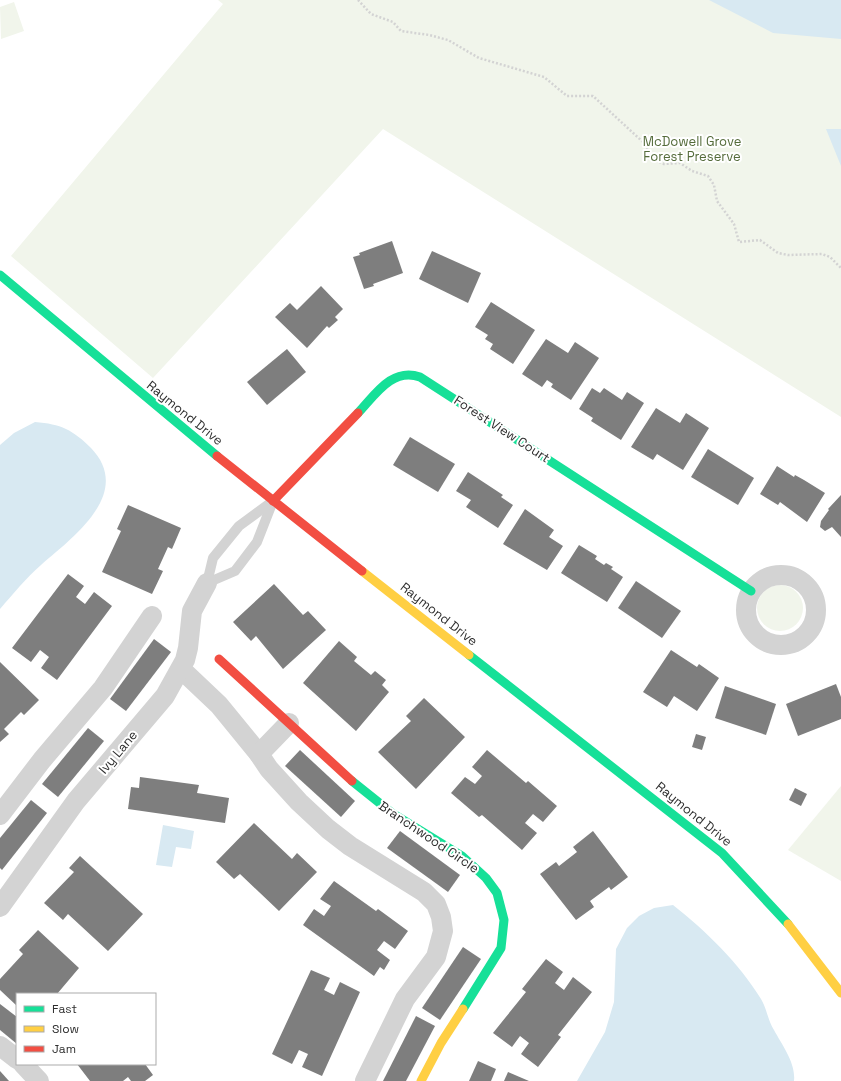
<svg xmlns="http://www.w3.org/2000/svg" width="841" height="1081" font-family="'Space Grotesk',sans-serif">
  <style>
    .green { fill: #f1f5eb }
    .water { fill: #d8e9f2 }
    .building { fill: #7e7e7e }
    .lines { fill: none; stroke-linecap: round; stroke-linejoin: round }
    .path { stroke: #d3d3d3; stroke-width: 2.5; stroke-dasharray: 2 2; stroke-linecap: butt }
    .lane { stroke: #d3d3d3; stroke-width: 10 }
    .street { stroke: #d3d3d3; stroke-width: 20 }
    .fast { stroke: #16e098; stroke-width: 9 }
    .slow { stroke: #ffcf43; stroke-width: 9 }
    .jam { stroke: #f24e42; stroke-width: 9 }
    .labels { text-anchor: middle; dominant-baseline: central; stroke-width: 4; stroke-linejoin: round; paint-order: stroke }
    .park-label { font-size: 13px; fill: #546b3a; stroke: #fff }
    .street-label { font-size: 13px; fill: #2e2e2e; stroke: #fff }
  </style>
  <rect width="100%" height="100%" fill="#fff"/>
  <!-- green -->
  <g class="green">
    <path d="M218 0H841V417L383 129 153 378 11 256 223 4Z"/>
    <path d="M14 2 24 31 1 39 0 7Z"/>
    <circle cx="780" cy="608" r="23"/>
    <path d="M841 786V881L788 850Z"/>
  </g>
  <!-- water -->
  <g class="water">
    <path d="M709 0H841V39L773 33Z"/>
    <path d="M826 129H841V166Z"/>
    <path d="M35 422C61 424 73 430 91 448 134 493 73 537 41 565 26 578 13 594 0 609V445L14 433Z"/>
    <path d="M163 825 194 831 191 849 176 847 172 867 156 865Z"/>
    <path d="M673 905C706 931 739 963 761 999 767 1009 768 1021 774 1030 782 1045 796 1063 794 1081H577L605 1032 614 1002 616 949 627 928 639 916 654 908Z"/>
  </g>
  <!-- building -->
  <g class="building">
    <path d="M392 241 403 273 373 284 374 286 364 289 353 257 360 255 359 253Z"/>
    <path d="M432 251 481 273 468 303 419 279Z"/>
    <path d="M321 286 343 309 335 317 338 320 329 328 327 326 307 348 275 317 290 303 297 310Z"/>
    <path d="M491 302 535 330 513 364 490 349 493 344 485 339 488 335 475 327Z"/>
    <path d="M546 339 568 353 575 342 599 358 571 400 551 387 553 384 547 380 542 387 522 374Z"/>
    <path d="M287 349 306 372 267 405 247 382Z"/>
    <path d="M592 388 600 393 604 388 622 400 627 392 644 403 621 440 591 421 593 418 579 409Z"/>
    <path d="M656 408 680 423 686 413 709 428 683 470 657 454 653 460 631 447Z"/>
    <path d="M410 437 455 464 438 492 393 465Z"/>
    <path d="M708 449 754 478 738 505 691 477Z"/>
    <path d="M777 466 794 477 795 475 804 480 825 493 807 522 780 502 778 505 760 494Z"/>
    <path d="M468 472 503 495 501 497 513 505 498 528 466 507 471 500 456 491Z"/>
    <path d="M841 495V537L832 527 825 531 820 527 821 521 829 510 828 509Z"/>
    <path d="M128 505 181 528 172 549 168 547 158 569 163 571 152 594 102 572 121 531 117 529Z"/>
    <path d="M525 509 554 530 549 537 563 546 547 570 503 544Z"/>
    <path d="M579 545 597 556 595 559 604 565 606 563 613 567 611 569 623 577 607 602 561 573Z"/>
    <path d="M68 574 84 586 76 597 85 604 94 592 112 606 57 680 41 668 49 657 40 650 31 662 12 648Z"/>
    <path d="M636 581 681 611 662 638 618 608Z"/>
    <path d="M274 584 303 615 308 611 326 630 283 669 256 636 251 641 233 622Z"/>
    <path d="M154 639 171 652 126 711 110 699Z"/>
    <path d="M339 641 357 657 354 661 371 675 375 671 386 680 382 685 389 692 356 731 303 683Z"/>
    <path d="M671 650 697 667 699 664 719 678 697 711 674 696 667 707 643 692Z"/>
    <path d="M0 662 39 700 24 715 21 712 4 729 9 734 0 742Z"/>
    <path d="M836 684 841 697V719L798 736 786 704Z"/>
    <path d="M725 686 776 704 766 735 715 718Z"/>
    <path d="M424 698 465 737 416 789 378 752 411 721 406 716Z"/>
    <path d="M88 728 104 741 58 797 42 784Z"/>
    <path d="M696 734 706 737 702 750 692 747Z"/>
    <path d="M300 750 355 801 341 817 285 766Z"/>
    <path d="M487 750 526 783 528 781 557 806 543 822 533 814 525 823 537 833 522 850 482 815 479 817 451 793 465 777 475 784 482 776 472 767Z"/>
    <path d="M140 777 199 785 197 793 229 798 225 823 128 809 131 787 139 788Z"/>
    <path d="M795 788 807 794 801 806 789 800Z"/>
    <path d="M31 800 47 813 2 870 0 868V838Z"/>
    <path d="M254 823 292 859 297 853 317 872 279 911 240 874 234 879 216 862Z"/>
    <path d="M400 831 460 875 448 892 387 848Z"/>
    <path d="M593 831 628 877 611 890 609 887 590 901 594 907 576 920 540 874 556 862 559 866 577 852 573 847Z"/>
    <path d="M80 856 143 914 108 951 68 914 63 920 44 903 74 872 69 868Z"/>
    <path d="M334 881 376 911 378 909 408 931 395 949 384 941 377 950 390 960 384 970 380 967 374 976 303 925 314 909 324 916 331 906 320 899Z"/>
    <path d="M38 930 79 968 57 994H17V1006L0 990V979L23 954 19 950Z"/>
    <path d="M463 947 481 959 440 1020 422 1008Z"/>
    <path d="M546 959 563 972 555 983 564 990 573 977 592 992 558 1035 561 1037 538 1067 521 1054 529 1043 520 1036 512 1047 493 1033 526 992 522 989Z"/>
    <path d="M311 970 330 978 324 990 334 995 340 982 360 992 322 1076 302 1067 308 1054 299 1050 292 1064 272 1054Z"/>
    <path d="M0 1004 17 1017V1044L0 1030Z"/>
    <path d="M416 1016 435 1026 406 1081H383Z"/>
    <path d="M478 1061 496 1069 491 1081H469Z"/>
    <path d="M77 1064H145L153 1075 145 1081H131L128 1077 123 1081H90Z"/>
    <path d="M0 1071 9 1081H0Z"/>
    <path d="M508 1072 529 1081H504Z"/>
  </g>
  <g class="lines">
    <!-- path -->
    <path class="path" d="M358 0 371 14 393 22 401 31 429 35 448 40 479 58 544 77 567 96H593L644 143 655 160 664 164 680 163 692 171 708 176 714 185 717 201 734 224 739 242 760 240 778 253 788 255 822 254 830 257 841 268"/>
    <!-- lane -->
    <g class="lane">
      <path d="M207 583 235 571 257 542 273 501"/>
      <path d="M207 583 213 558 239 526 273 501"/>
    </g>
    <!-- street -->
    <g class="street">
      <circle cx="781" cy="610" r="35"/>
      <path d="M181 669 219 705 259 754 269 769 299 802 328 829 350 846 424 892 436 904 441 917 443 931 436 957 405 999 365 1081"/>
      <path d="M259 754 289 723"/>
      <path d="M0 815 42 760 103 688 152 616"/>
      <path d="M0 907 76 801 165 696 185 660 188 648 192 611 207 583"/>
      <path d="M0 1046 17 1059"/>
      <path d="M23 1064 39 1081"/>
    </g>
    <!-- fast -->
    <g class="fast">
      <path d="M0 275 217 456"/>
      <path d="M358 413C375 395 392 367 420 377L751 591"/>
      <path d="M469 655 722 853 788 924"/>
      <path d="M352 781 392 813 462 856 486 878 497 893 504 920 501 948 463 1009"/>
    </g>
    <!-- slow -->
    <g class="slow">
      <path d="M362 571 469 655"/>
      <path d="M788 924 841 993"/>
      <path d="M421 1081 441 1043 463 1009"/>
    </g>
    <!-- jam -->
    <g class="jam">
      <path d="M217 456 362 571"/>
      <path d="M273 501 358 413"/>
      <path d="M219 659 352 781"/>
    </g>
  </g>
  <g class="labels">
    <!-- park labels -->
    <g class="park-label">
      <text x="692" y="141">McDowell Grove<tspan x="692" dy="15">Forest Preserve</tspan></text>
    </g>
    <!-- street labels -->
    <g class="street-label">
      <text transform="translate(185 413) rotate(39)">Raymond Drive</text>
      <text transform="translate(502 429) rotate(33)">Forest View Court</text>
      <text transform="translate(439 614) rotate(38)">Raymond Drive</text>
      <text transform="translate(118 752) rotate(-50)">Ivy Lane</text>
      <text transform="translate(694 814) rotate(39)">Raymond Drive</text>
      <text transform="translate(429 837) rotate(34)">Branchwood Circle</text>
    </g>
  </g>
  <!-- legend -->
  <rect x="16" y="993" width="140" height="72" fill="#ffffff" stroke="#ababab"/>
  <rect x="24" y="1006" width="20" height="6" fill="#16e098" stroke="#ababab"/>
  <text x="52" y="1013" font-size="12" fill="#2e2e2e">Fast</text>
  <rect x="24" y="1026" width="20" height="6" fill="#ffcf43" stroke="#ababab"/>
  <text x="52" y="1033" font-size="12" fill="#2e2e2e">Slow</text>
  <rect x="24" y="1046" width="20" height="6" fill="#f24e42" stroke="#ababab"/>
  <text x="52" y="1053" font-size="12" fill="#2e2e2e">Jam</text>
</svg>
